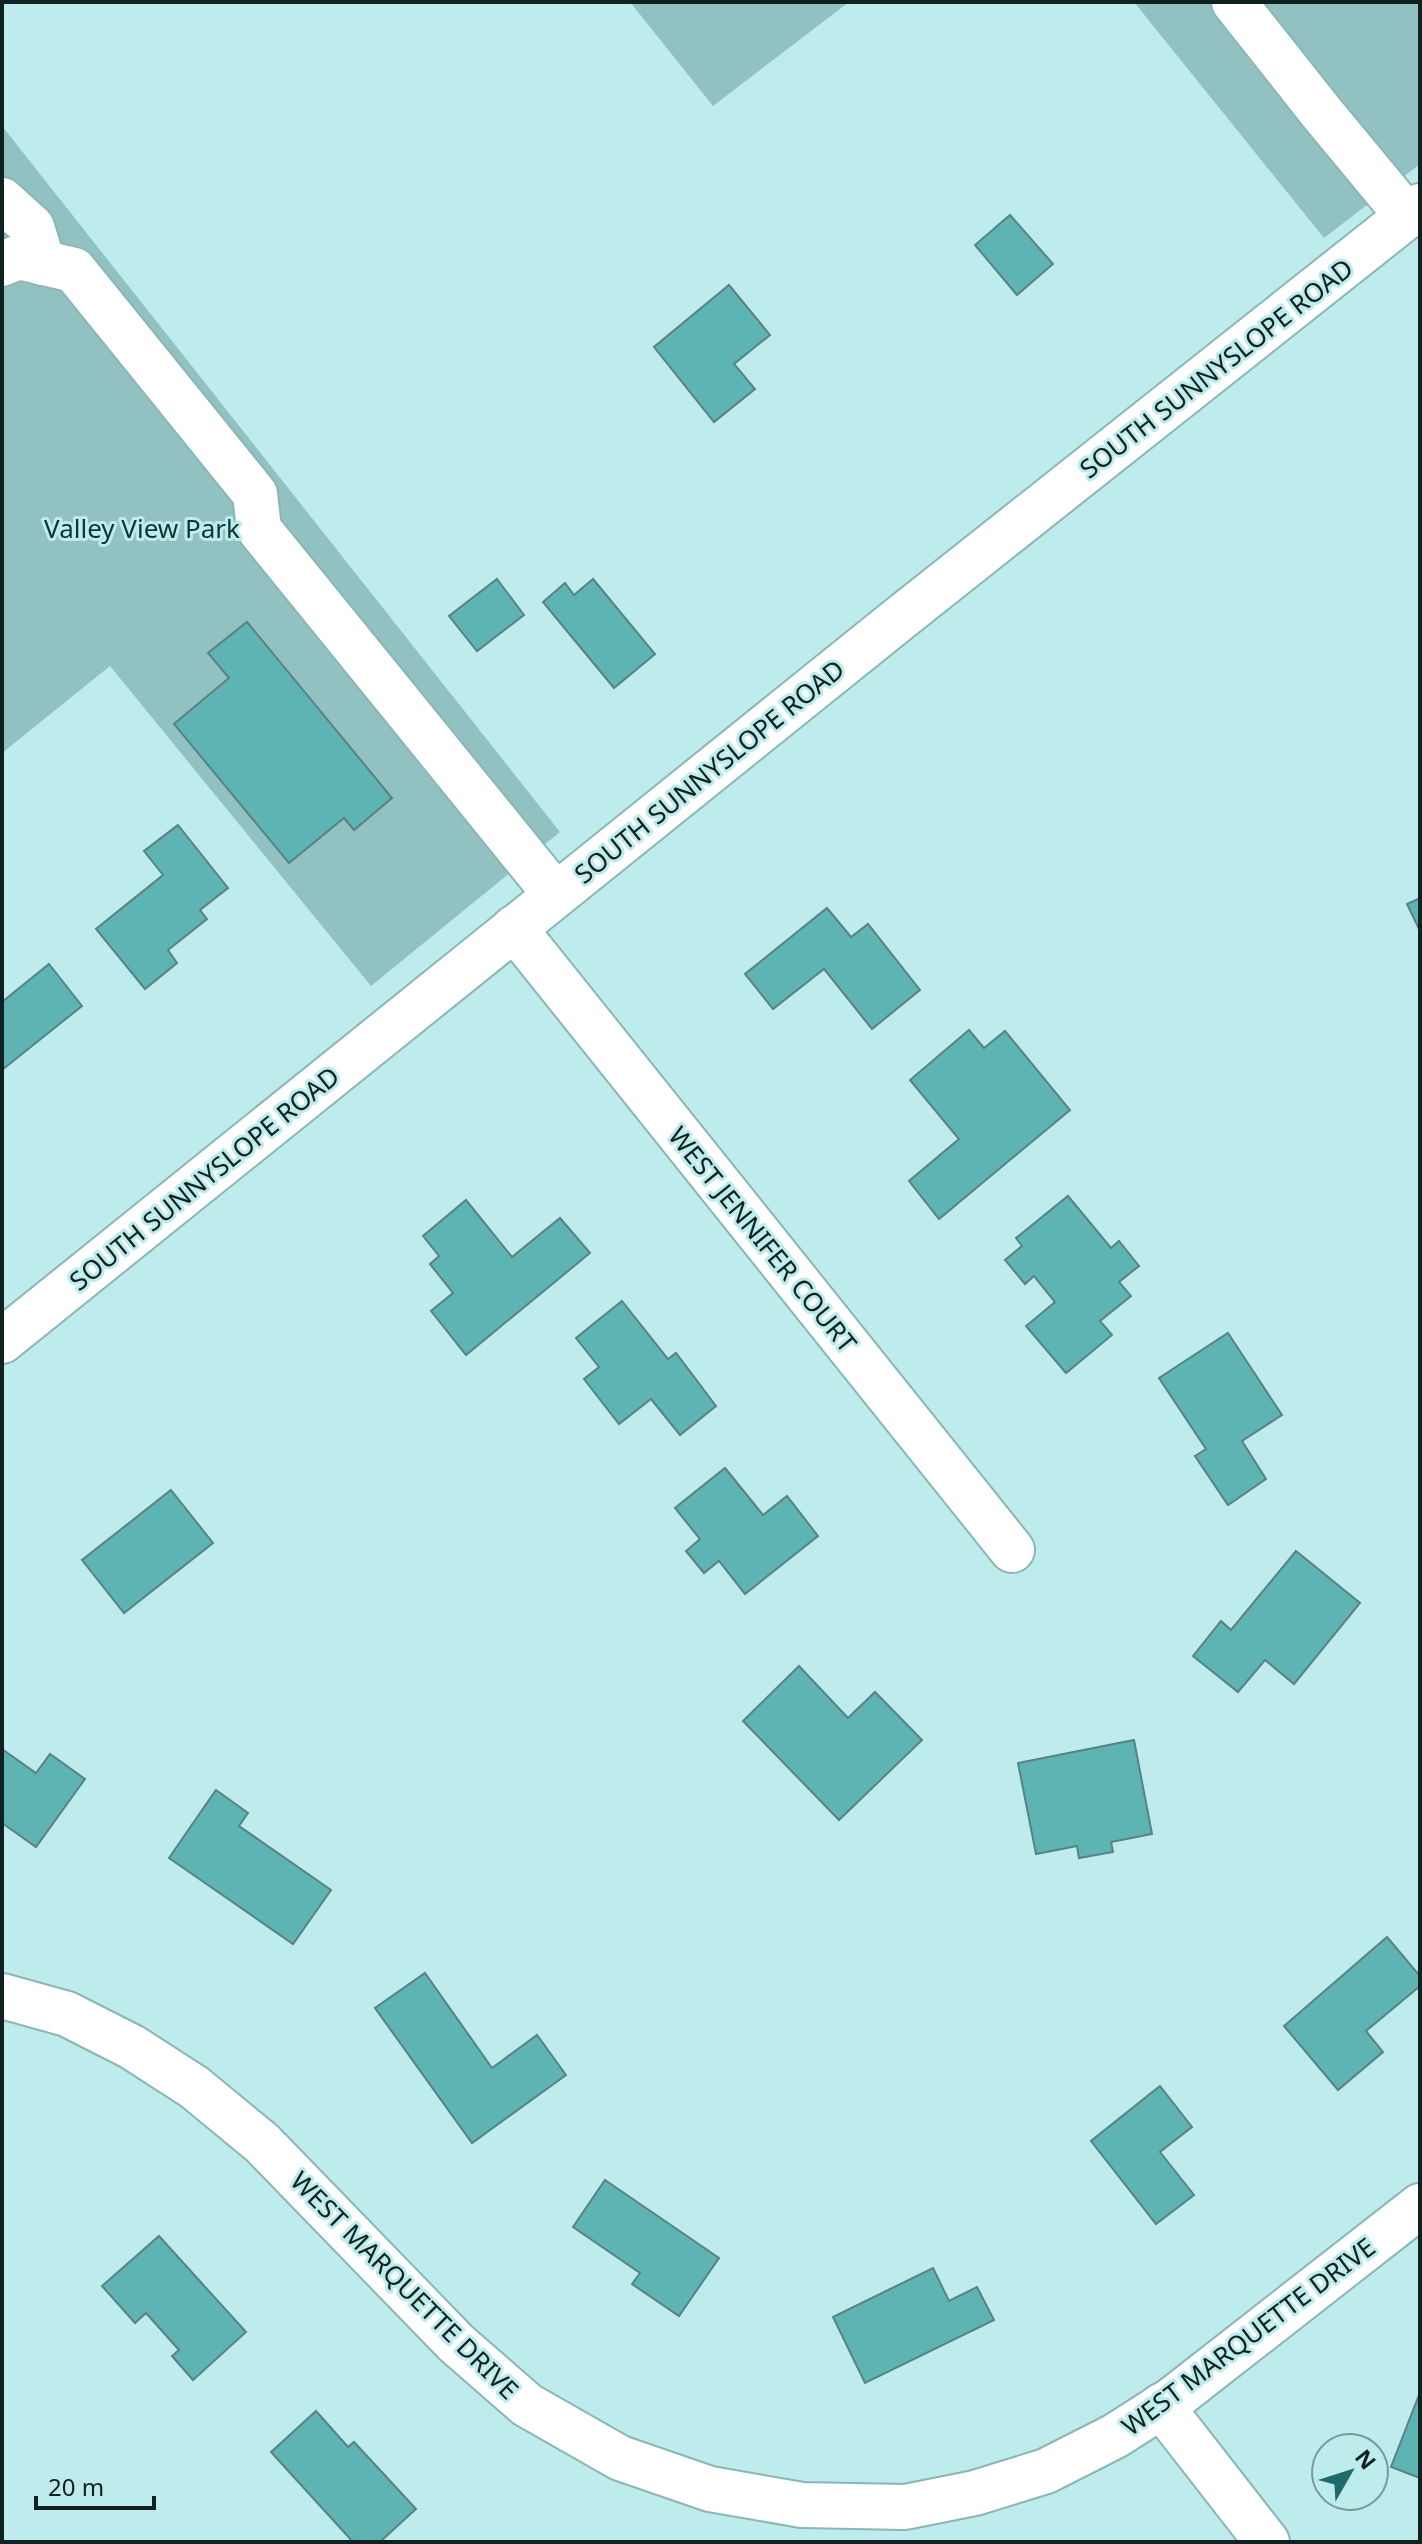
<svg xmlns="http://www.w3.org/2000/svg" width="1422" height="2544" font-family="'Noto Sans',sans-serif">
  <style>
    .green { fill: #91c1c1 }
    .building { fill: #5eb3b3; stroke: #598383; stroke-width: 2 }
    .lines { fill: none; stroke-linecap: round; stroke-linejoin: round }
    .minor-casing { stroke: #8ab6b5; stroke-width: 48 }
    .minor { stroke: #fff; stroke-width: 44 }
    .labels { text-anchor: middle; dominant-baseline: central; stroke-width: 6; stroke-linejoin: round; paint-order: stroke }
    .street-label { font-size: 26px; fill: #102121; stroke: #beebeb }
    .park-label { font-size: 26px; fill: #0b3636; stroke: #beebeb }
  </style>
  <rect width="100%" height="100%" fill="#beebeb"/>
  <!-- green -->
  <g class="green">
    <path d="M630 2H849L713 106Z"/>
    <path d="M1134 2H1420V164L1324 238Z"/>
    <path d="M2 126 560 832 371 986 110 666 2 753Z"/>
  </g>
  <!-- building -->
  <g class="building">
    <path d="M1010 215 1053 264 1017 295 975 245Z"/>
    <path d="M729 285 770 335 734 364 755 389 714 422 654 347Z"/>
    <path d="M497 579 524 615 477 651 449 616Z"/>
    <path d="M593 579 655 654 614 688 543 602 565 583 574 595Z"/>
    <path d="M247 622 392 798 354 830 344 818 289 863 174 724 229 678 208 653Z"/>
    <path d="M178 825 228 888 200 910 207 919 168 950 177 963 145 989 96 929 163 875 144 851Z"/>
    <path d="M1420 898V931L1407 904Z"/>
    <path d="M827 908 851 937 868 924 920 990 872 1029 824 969 773 1009 745 974Z"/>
    <path d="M49 964 82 1006 2 1070V1002Z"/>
    <path d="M969 1030 984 1048 1005 1031 1070 1110 939 1219 909 1181 959 1139 910 1080Z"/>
    <path d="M1068 1196 1111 1248 1119 1241 1139 1266 1119 1282 1131 1296 1100 1321 1112 1335 1066 1373 1026 1326 1055 1302 1034 1276 1025 1284 1005 1260 1022 1246 1016 1238Z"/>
    <path d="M466 1200 512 1257 560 1218 590 1253 466 1355 431 1311 453 1293 430 1264 439 1256 423 1236Z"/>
    <path d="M622 1301 668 1359 676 1353 716 1406 680 1435 651 1399 619 1424 584 1379 599 1367 576 1338Z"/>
    <path d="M1228 1333 1282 1415 1242 1441 1266 1479 1228 1505 1195 1456 1206 1449 1159 1378Z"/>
    <path d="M725 1468 763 1515 787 1496 818 1536 745 1594 719 1561 704 1573 686 1551 700 1539 675 1508Z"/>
    <path d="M171 1490 213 1543 124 1613 82 1560Z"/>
    <path d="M1296 1551 1360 1603 1294 1684 1265 1660 1238 1692 1193 1656 1221 1621 1231 1630Z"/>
    <path d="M799 1666 848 1718 875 1692 922 1740 839 1820 743 1721Z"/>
    <path d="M1134 1740 1152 1834 1111 1842 1113 1852 1079 1858 1077 1846 1036 1854 1018 1763Z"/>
    <path d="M2 1749 36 1773 50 1754 85 1779 36 1847 2 1823Z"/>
    <path d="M216 1790 248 1813 239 1826 331 1890 293 1944 169 1858Z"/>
    <path d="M1387 1937 1420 1976V1986L1366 2031 1383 2052 1338 2090 1284 2026Z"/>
    <path d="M425 1973 492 2068 537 2035 566 2075 472 2143 375 2008Z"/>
    <path d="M1160 2086 1192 2127 1160 2152 1194 2195 1156 2224 1091 2141Z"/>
    <path d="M605 2180 719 2258 679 2316 632 2284 640 2273 573 2227Z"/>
    <path d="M159 2236 246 2332 193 2380 172 2356 179 2350 146 2313 135 2323 102 2286Z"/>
    <path d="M933 2268 949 2301 977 2287 994 2320 865 2383 833 2317Z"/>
    <path d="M1419 2395H1420V2478L1391 2467Z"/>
    <path d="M316 2411 348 2447 354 2442 416 2509 380 2542H353L271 2452Z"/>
  </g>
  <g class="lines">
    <defs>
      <g id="minor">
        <path d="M1234 2 1321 112 1407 216"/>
        <path d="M2 200 32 227 43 263"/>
        <path d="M2 264 19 257 74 270 255 494 259 529 555 894"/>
        <path d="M514 928 1012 1550"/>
        <path d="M2 1341 899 619 1420 206"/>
        <path d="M2 1996 67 2014 132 2047 194 2087 262 2143 456 2343 527 2405 620 2458 710 2489 802 2505 905 2507 975 2493 1046 2471 1115 2436 1173 2399 1420 2206"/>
        <path d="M1161 2406 1267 2542"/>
      </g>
    </defs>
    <!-- minor casing -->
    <use href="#minor" class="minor-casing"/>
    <!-- minor -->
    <use href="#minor" class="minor"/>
  </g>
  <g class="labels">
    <!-- street labels -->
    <g class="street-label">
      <text transform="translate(1216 368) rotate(-38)">SOUTH SUNNYSLOPE ROAD</text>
      <text transform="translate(709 771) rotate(-39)">SOUTH SUNNYSLOPE ROAD</text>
      <text transform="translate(204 1178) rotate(-39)">SOUTH SUNNYSLOPE ROAD</text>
      <text transform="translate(763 1239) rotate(51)">WEST JENNIFER COURT</text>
      <text transform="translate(405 2285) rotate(45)">WEST MARQUETTE DRIVE</text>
      <text transform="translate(1248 2336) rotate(-37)">WEST MARQUETTE DRIVE</text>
    </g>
    <!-- park labels -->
    <g class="park-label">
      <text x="142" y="528">Valley View Park</text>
    </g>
  </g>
  <!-- border -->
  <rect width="1422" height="2544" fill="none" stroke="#102121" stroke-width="8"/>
  <!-- north arrow -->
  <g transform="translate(1350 2472) rotate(51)"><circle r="38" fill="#beebeb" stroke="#789a9a" stroke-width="2"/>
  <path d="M0-6L14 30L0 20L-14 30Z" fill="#1f6b6c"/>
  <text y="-12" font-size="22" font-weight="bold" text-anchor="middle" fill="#102121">N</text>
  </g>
  <!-- scale -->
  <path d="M36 2496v12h118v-12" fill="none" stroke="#102121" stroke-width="4"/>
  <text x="48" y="2496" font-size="24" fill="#102121" stroke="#beebeb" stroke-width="6" paint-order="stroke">20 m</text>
</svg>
